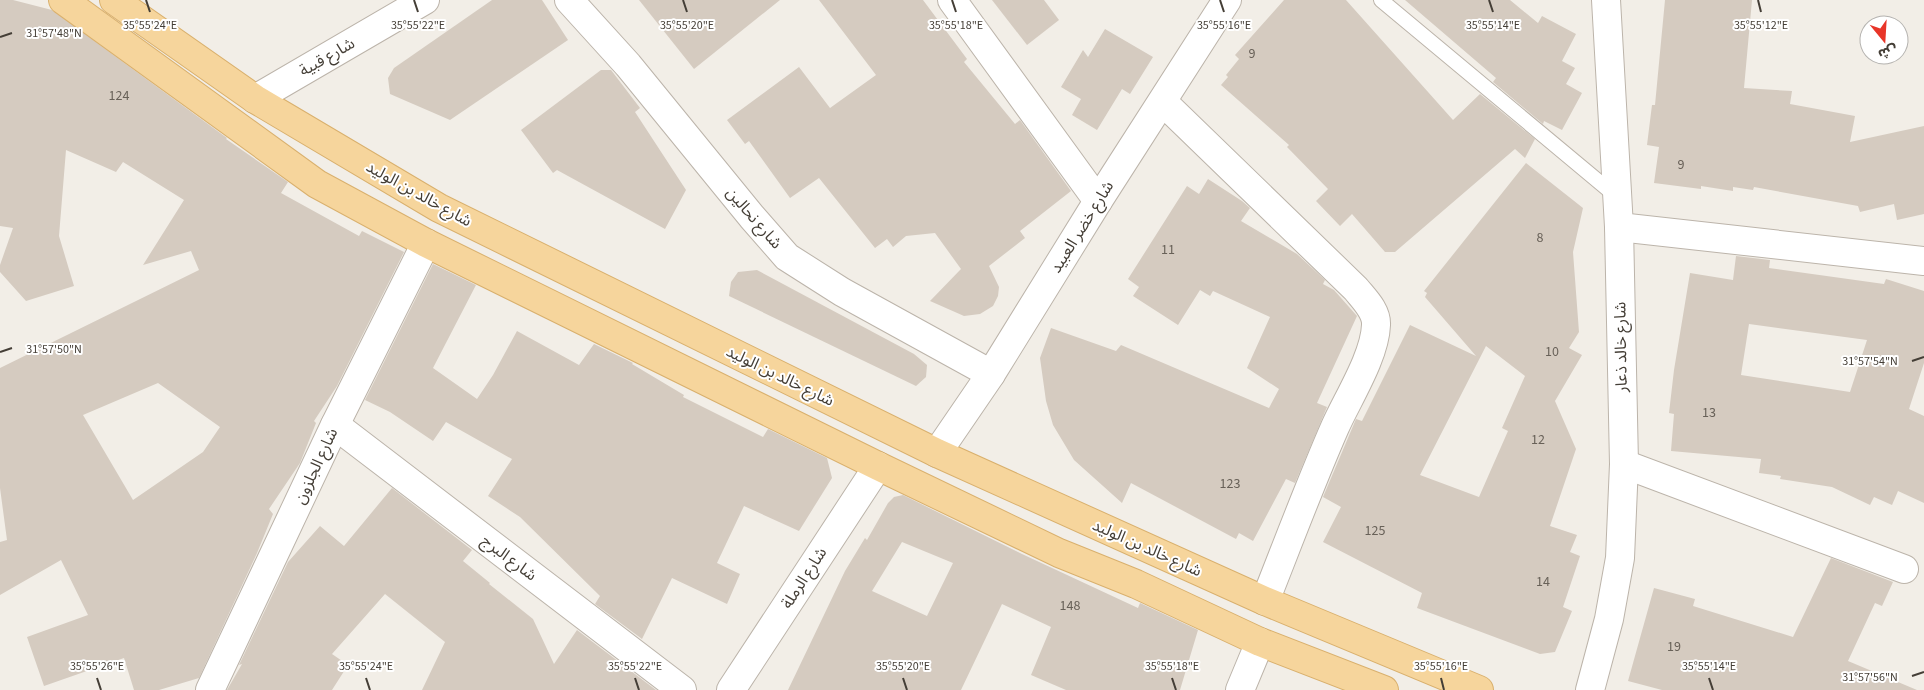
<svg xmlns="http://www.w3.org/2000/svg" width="1924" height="690" font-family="'Source Sans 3','Noto Sans Arabic',sans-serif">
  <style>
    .building { fill: #d5cbc0; fill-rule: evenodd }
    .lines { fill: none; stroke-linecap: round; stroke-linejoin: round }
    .service-casing { stroke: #bcb4aa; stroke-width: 16 }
    .minor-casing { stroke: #bcb4aa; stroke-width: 30 }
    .tertiary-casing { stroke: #bcb4aa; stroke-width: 30 }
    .primary-casing { stroke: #d9b06d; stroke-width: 30 }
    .service { stroke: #fff; stroke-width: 14 }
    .minor { stroke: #fff; stroke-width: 28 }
    .tertiary { stroke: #fff; stroke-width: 28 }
    .primary { stroke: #f6d59c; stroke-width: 28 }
    .ticks { fill: none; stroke: #443e36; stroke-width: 2 }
    .labels { text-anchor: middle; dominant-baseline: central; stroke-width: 4; stroke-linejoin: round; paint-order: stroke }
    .number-label { font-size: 14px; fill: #686158 }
    .street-label { font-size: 16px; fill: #443e36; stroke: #fff }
    .ticks-label { font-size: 12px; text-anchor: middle; fill: #443e36; stroke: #fff; stroke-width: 4; stroke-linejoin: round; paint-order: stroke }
  </style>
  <rect width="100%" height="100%" fill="#f2eee7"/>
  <!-- building -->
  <g class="building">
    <path d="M0 0H13L52 10 227 138 226 139 288 182 281 193 359 236 362 231 404 252 337 386 314 421 316 423 300 463 269 509 273 514 257 553 199 678 159 690H134L124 658 44 686 27 637 88 615 61 560 0 595V542L7 540 0 488V368L199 270 191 251 143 265 184 200 123 162 116 172 66 150 59 236 74 286 26 301 0 272V265L13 228 0 226ZM158 383 220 427 203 452 133 500 83 415Z"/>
    <path d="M492 0H542L568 40 450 120 390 94 388 78 394 68Z"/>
    <path d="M639 0H780L694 69Z"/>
    <path d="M819 0H923L967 59 964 62 1015 124 1020 120 1071 191 1020 231 1025 238 989 266 999 287 998 296 993 306 980 314 964 316 930 301 961 269 935 233 906 236 893 247 887 239 875 248 819 178 790 198 749 141 745 144 727 120 799 67 830 108 876 75Z"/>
    <path d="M992 0H1044L1059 20 1027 45Z"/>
    <path d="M1284 0H1346L1453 120 1480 94 1535 139 1525 158 1515 149 1395 252H1385L1352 214 1340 226 1316 201 1328 189 1287 147 1289 145 1221 85 1228 77 1226 75 1239 59 1235 55Z"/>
    <path d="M1405 0H1510L1538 23 1542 16 1576 34 1562 61 1575 68 1566 84 1582 93 1562 130 1544 121 1543 124 1493 82 1496 78Z"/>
    <path d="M1665 0H1752L1744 88 1792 91 1790 104 1855 116 1850 142 1924 126V214L1897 220 1894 204 1860 212 1858 206 1754 187 1753 190 1733 187V191L1701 186V189L1654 183 1659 147 1647 145 1652 105H1655Z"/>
    <path d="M1105 29 1153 57 1130 94 1122 89 1097 130 1072 115 1081 99 1061 87 1083 50 1088 57Z"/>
    <path d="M601 70H611L640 108 635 112 686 190 665 229 557 170 553 173 521 130Z"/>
    <path d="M1526 163 1583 208 1573 252 1579 332 1569 348 1582 355 1555 401 1576 449 1550 526 1577 535 1570 552 1580 556 1563 607 1572 611 1555 652 1540 654 1417 608 1422 593 1323 542 1341 507 1323 497 1356 419 1362 421 1410 325 1476 356 1425 297 1427 293 1424 291ZM1486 346 1525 376 1502 428 1508 431 1479 497 1420 475Z"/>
    <path d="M1208 179 1242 201 1250 208 1241 221 1297 254 1325 280 1323 284 1334 290 1357 316 1317 403 1327 407 1295 483 1286 479 1253 541 1239 533 1236 539 1131 483 1122 503 1074 460 1053 425 1046 401 1040 358 1051 328 1116 351 1121 345 1269 408 1279 389 1247 368 1270 317 1213 291 1210 296 1200 290 1178 325 1133 296 1139 287 1128 279 1187 186 1199 194Z"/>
    <path d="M1736 256 1770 260 1769 268 1884 284 1886 279 1924 291V363L1909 409 1924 416V503L1898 491 1892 505 1874 497 1870 505 1832 487 1780 479 1781 476 1759 473 1761 459 1671 451 1674 414 1669 413 1674 370 1690 273 1733 280ZM1749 324 1867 340 1850 392 1741 375Z"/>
    <path d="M433 264 476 285 433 368 477 399 493 375 517 331 579 365 594 344 633 363 632 364 684 395 683 397 763 437 768 429 827 458 832 478 799 531 744 506 717 563 740 574 727 604 672 578 642 639 595 604 600 596 520 517 488 496 512 459 446 422 433 441 390 412 365 400Z"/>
    <path d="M757 270 914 354 927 365 926 377 916 386 729 296 731 282 738 272Z"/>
    <path d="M392 488 472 550 463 561 490 583 489 584 533 619 554 664 577 630 656 690H422L445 642 385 594 332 654 348 665 332 690H227L242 664 239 665 288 562 320 526 344 546Z"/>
    <path d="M903 495 1022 554 1138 608 1140 603 1198 630 1180 690H1066L1031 675 1051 627 1002 604 961 690H788L845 571 865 538 867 540 888 503 894 497ZM902 542 953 563 927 616 872 591Z"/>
    <path d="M1831 558 1893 582 1882 606 1875 603 1848 661 1917 690H1662L1628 681 1654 588 1695 599 1693 606 1793 637Z"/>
  </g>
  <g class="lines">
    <defs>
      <path id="service" d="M1381 0 1616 196"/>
      <g id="minor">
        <path d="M569 0 628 65 752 217 787 257 842 292 991 374"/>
        <path d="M952 0 1098 201"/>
        <path d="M1163 102 1356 289C1364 299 1377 311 1376 325 1375 356 1348 398 1335 427 1310 484 1288 543 1265 601"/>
        <path d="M1619 227 1924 261"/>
        <path d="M335 425 682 690"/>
        <path d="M937 453 991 374 1098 201 1227 0"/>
        <path d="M1624 464 1904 569"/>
        <path d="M210 690 335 425 426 243"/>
        <path d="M731 690 878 466"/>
        <path d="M1240 690 1260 642"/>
      </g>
      <g id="tertiary">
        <path d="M255 99 425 0"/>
        <path d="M1590 690 1609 619 1620 558 1624 464 1619 227 1606 0"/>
      </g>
      <g id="primary">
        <path d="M63 0 317 184 426 243 878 466 1059 553 1136 584 1260 642 1384 690"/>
        <path d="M114 0 255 99 439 208 937 453 1265 601 1479 690"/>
      </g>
    </defs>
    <!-- service casing -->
    <use href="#service" class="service-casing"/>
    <!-- minor casing -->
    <use href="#minor" class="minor-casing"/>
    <!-- tertiary casing -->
    <use href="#tertiary" class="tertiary-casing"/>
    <!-- primary casing -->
    <use href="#primary" class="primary-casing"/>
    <!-- service -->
    <use href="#service" class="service"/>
    <!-- minor -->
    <use href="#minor" class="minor"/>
    <!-- tertiary -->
    <use href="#tertiary" class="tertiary"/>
    <!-- primary -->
    <use href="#primary" class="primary"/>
  </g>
  <!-- ticks -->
  <path class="ticks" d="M146 0 150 12M414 0 418 12M683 0 687 12M952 0 956 12M1220 0 1224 12M1489 0 1493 12M1758 0 1761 12M0 37 12 33M0 352 12 348M1912 361 1924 357M1912 676 1924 672M97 678 101 690M366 678 370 690M635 678 639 690M903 678 907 690M1172 678 1176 690M1441 678 1444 690M1709 678 1713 690"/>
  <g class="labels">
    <!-- number labels -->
    <g class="number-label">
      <text x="1252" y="54">9</text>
      <text x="119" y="96">124</text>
      <text x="1681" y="165">9</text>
      <text x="1540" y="238">8</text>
      <text x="1168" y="250">11</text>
      <text x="1552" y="352">10</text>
      <text x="1709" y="413">13</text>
      <text x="1538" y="440">12</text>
      <text x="1230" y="484">123</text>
      <text x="1375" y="531">125</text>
      <text x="1543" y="582">14</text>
      <text x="1070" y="606">148</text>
      <text x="1674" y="647">19</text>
    </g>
    <!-- street labels -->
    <g class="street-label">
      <text transform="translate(327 57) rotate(-30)">شارع قبية</text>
      <text transform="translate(419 194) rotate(29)">شارع خالد بن الوليد</text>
      <text transform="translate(754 218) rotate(49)">شارع نحالين</text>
      <text transform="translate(1082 227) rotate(-58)">شارع خضر العبيد</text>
      <text transform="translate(1621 347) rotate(-91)">شارع خالد ذعار</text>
      <text transform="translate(780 376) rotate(26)">شارع خالد بن الوليد</text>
      <text transform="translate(316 466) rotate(-65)">شارع الجلزون</text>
      <text transform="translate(1147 548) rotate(24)">شارع خالد بن الوليد</text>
      <text transform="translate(509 558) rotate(37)">شارع البرج</text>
      <text transform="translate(804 578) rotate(-57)">شارع الرملة</text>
    </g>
  </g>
  <g class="ticks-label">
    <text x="150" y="29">35°55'24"E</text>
    <text x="418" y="29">35°55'22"E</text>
    <text x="687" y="29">35°55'20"E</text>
    <text x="956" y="29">35°55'18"E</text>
    <text x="1224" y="29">35°55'16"E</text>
    <text x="1493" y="29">35°55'14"E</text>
    <text x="1761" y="29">35°55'12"E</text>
    <text x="54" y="37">31°57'48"N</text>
    <text x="54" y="353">31°57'50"N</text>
    <text x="1870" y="365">31°57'54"N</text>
    <text x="97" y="670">35°55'26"E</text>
    <text x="366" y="670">35°55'24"E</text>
    <text x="635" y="670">35°55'22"E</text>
    <text x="903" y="670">35°55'20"E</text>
    <text x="1172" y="670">35°55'18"E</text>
    <text x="1441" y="670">35°55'16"E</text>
    <text x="1709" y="670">35°55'14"E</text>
    <text x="1870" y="681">31°57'56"N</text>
  </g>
  <!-- north arrow -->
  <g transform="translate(1884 40) rotate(162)"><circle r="24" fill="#ffffff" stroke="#b4b2af"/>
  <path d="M0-4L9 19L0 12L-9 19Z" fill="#e83528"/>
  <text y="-8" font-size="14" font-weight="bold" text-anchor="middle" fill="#443e36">ش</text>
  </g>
</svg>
